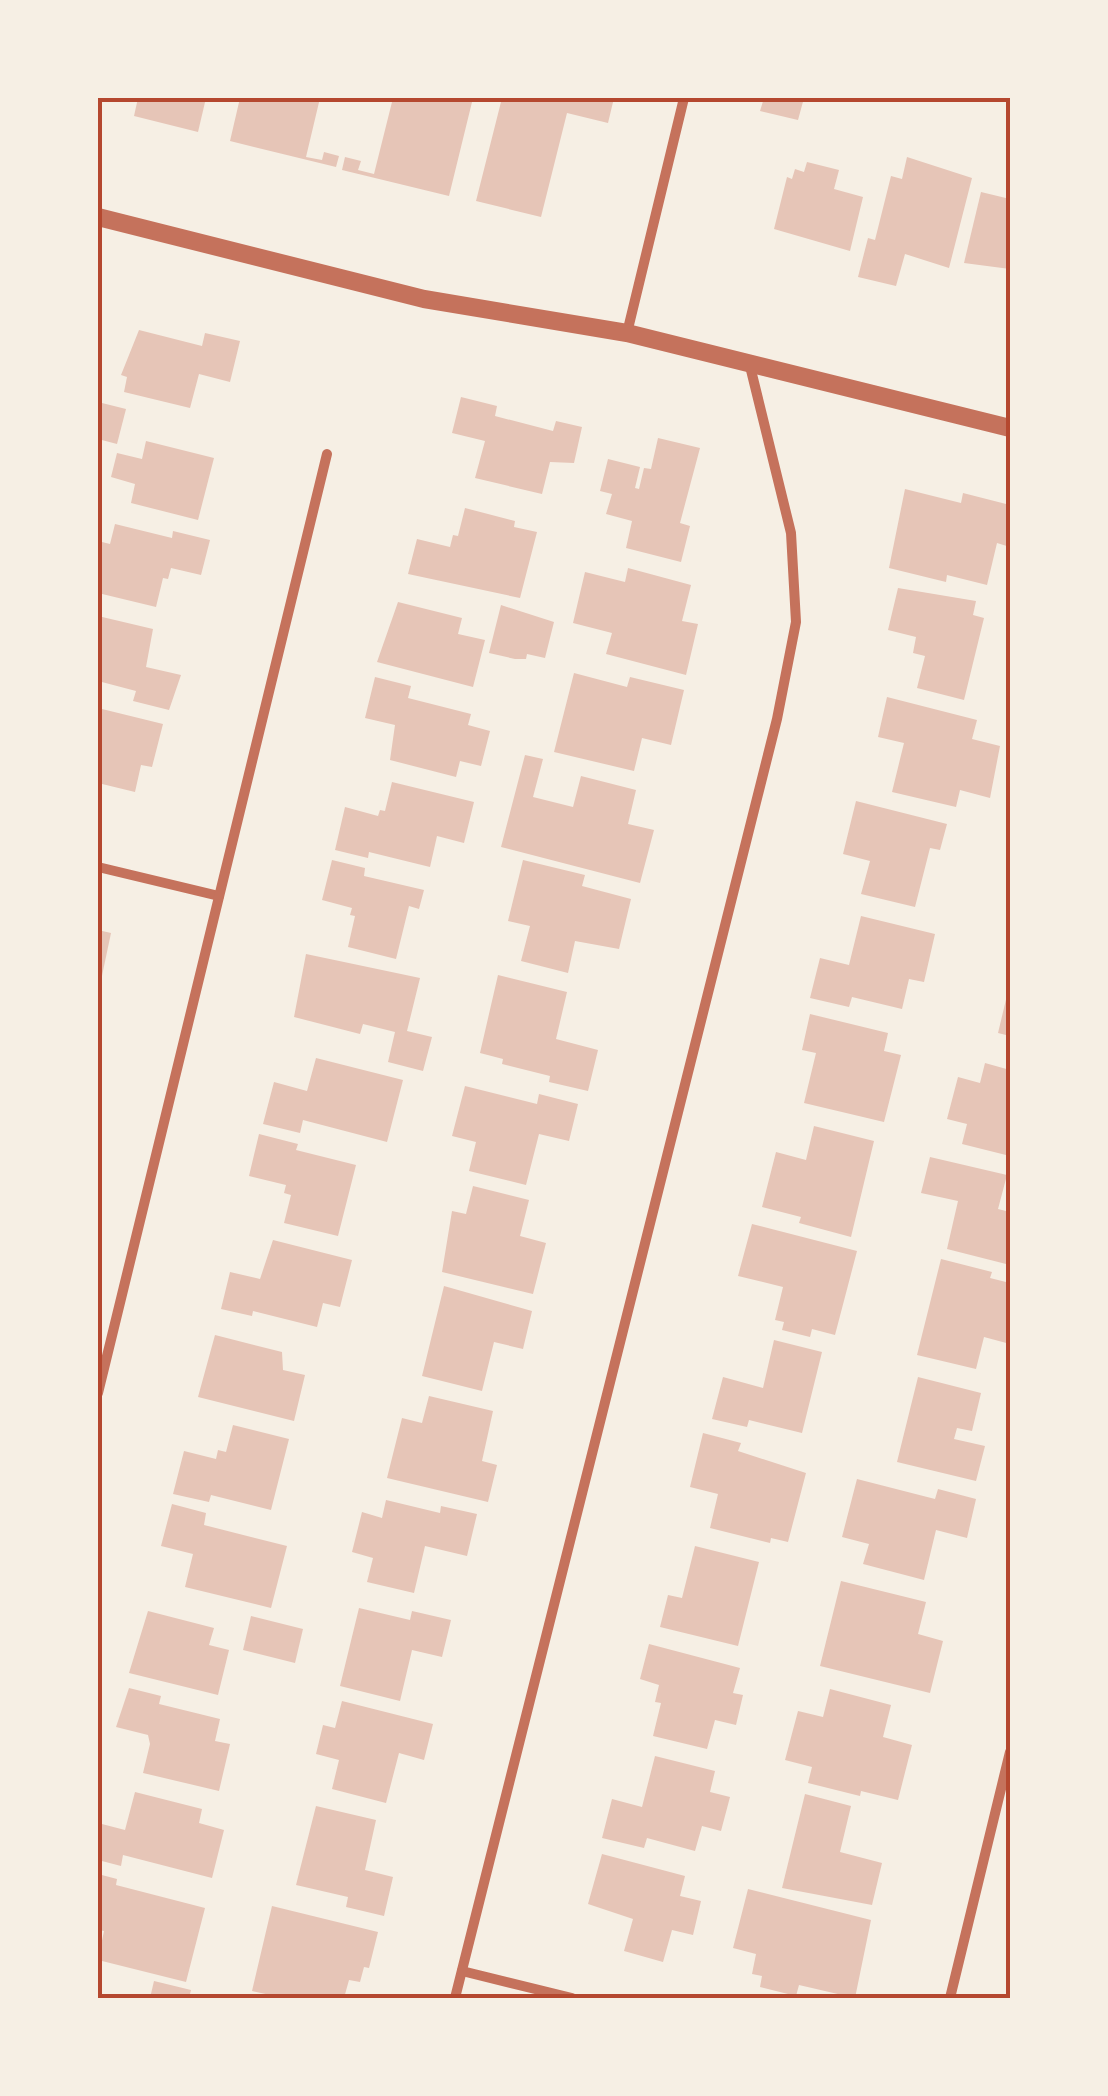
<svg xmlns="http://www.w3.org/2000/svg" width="1108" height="2096" font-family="Barlow,sans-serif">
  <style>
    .building { fill: #e6c5b7 }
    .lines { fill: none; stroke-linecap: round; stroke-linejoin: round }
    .minor { stroke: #c5725c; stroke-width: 10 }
    .tertiary { stroke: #c5725c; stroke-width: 18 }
    .neatline { fill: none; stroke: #b5482f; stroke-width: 4 }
  </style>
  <rect width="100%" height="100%" fill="#f6efe4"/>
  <!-- building -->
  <g class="building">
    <path d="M138 98H206L198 132 134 116Z"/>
    <path d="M240 98H320L306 157 322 160 324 152 339 156 336 167 230 141Z"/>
    <path d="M393 98H473L449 196 342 170 345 157 361 161 358 170 374 174Z"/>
    <path d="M502 98H614L608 123 567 113 541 217 476 201Z"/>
    <path d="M764 98H804L798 120 760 111Z"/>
    <path d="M907 157 972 178 949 268 905 254 896 286 858 277 868 238 875 240 891 176 902 179Z"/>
    <path d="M807 162 839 170 834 189 863 197 850 251 774 229 787 177 792 179 795 169 804 172Z"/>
    <path d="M981 192 1010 199V269L964 263Z"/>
    <path d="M139 330 202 346 205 333 240 341 230 382 199 374 190 408 124 392 127 377 121 375Z"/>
    <path d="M461 397 497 406 495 416 553 431 556 421 582 427 574 463 550 462 542 494 475 478 485 441 452 433Z"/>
    <path d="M98 402 126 409 117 444 98 439Z"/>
    <path d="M658 438 700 448 680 523 690 526 681 562 626 548 632 521 606 514 612 494 600 491 608 459 640 467 635 488 639 489 644 468 651 469Z"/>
    <path d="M146 441 214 458 198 520 131 503 135 484 111 477 117 453 142 459Z"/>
    <path d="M905 489 961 503 963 493 1010 505V547L997 543 987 585 947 575 946 582 889 568Z"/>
    <path d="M465 508 515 521 514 527 537 532 520 598 408 574 417 539 450 547 453 535 458 536Z"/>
    <path d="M115 524 172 538 173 531 210 540 201 575 171 568 168 579 163 578 156 607 98 593V541L110 544Z"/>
    <path d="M628 568 691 585 682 621 698 624 686 675 606 654 612 633 573 623 585 572 625 582Z"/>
    <path d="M898 588 976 601 973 615 984 618 964 700 917 688 925 656 913 653 916 637 888 630Z"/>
    <path d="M398 602 462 618 458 634 485 640 473 687 377 662Z"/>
    <path d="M501 605 554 622 545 658 527 654 526 659H515L489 653Z"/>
    <path d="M98 616 153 629 146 667 181 675 169 710 133 701 136 691 98 681Z"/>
    <path d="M574 673 627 687 630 677 684 690 671 745 642 738 634 771 554 752Z"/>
    <path d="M375 677 411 686 408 698 471 714 468 725 490 731 481 766 460 761 456 777 390 760 395 725 365 718Z"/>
    <path d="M887 697 977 720 972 739 1000 746 990 798 960 790 956 807 892 792 904 743 878 737Z"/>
    <path d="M102 709 163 724 152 767 141 765 135 792 98 783Z"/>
    <path d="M525 755 543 759 533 797 573 807 581 776 636 790 628 824 654 830 640 883 501 847Z"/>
    <path d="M392 782 474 802 464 843 437 836 430 867 369 852 368 858 335 850 345 807 378 816 380 810 385 811Z"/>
    <path d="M856 801 947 824 940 850 930 848 915 907 861 894 870 861 843 854Z"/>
    <path d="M332 860 365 868 364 876 424 890 419 909 409 906 396 959 348 947 355 916 350 915 352 908 322 900Z"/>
    <path d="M523 860 585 875 582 886 631 899 619 949 575 941 568 973 521 961 530 926 508 921Z"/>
    <path d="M861 916 935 934 924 982 909 979 902 1009 852 997 849 1007 810 998 820 958 849 965Z"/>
    <path d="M98 930 111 933 99 990 98 989Z"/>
    <path d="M306 954 420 978 407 1031 432 1037 423 1071 388 1062 395 1032 363 1024 360 1034 294 1017Z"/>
    <path d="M498 975 567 992 556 1039 598 1050 588 1091 549 1082 550 1076 502 1064 503 1059 480 1053Z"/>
    <path d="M1009 987H1010V1036L998 1033Z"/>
    <path d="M810 1014 888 1033 884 1051 901 1055 884 1122 804 1103 816 1053 802 1050Z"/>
    <path d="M316 1058 403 1080 387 1142 303 1120 300 1133 263 1124 274 1082 307 1091Z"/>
    <path d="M985 1063 1010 1070V1156L962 1144 967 1124 947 1119 958 1077 980 1083Z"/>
    <path d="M465 1086 537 1104 539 1094 578 1104 569 1141 539 1134 526 1185 469 1171 476 1142 452 1136Z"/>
    <path d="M814 1126 874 1141 851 1237 799 1223 801 1217 762 1207 776 1152 806 1160Z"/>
    <path d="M259 1134 298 1144 296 1150 356 1165 338 1236 284 1223 291 1195 284 1193 286 1185 249 1176Z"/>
    <path d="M930 1157 1007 1175 998 1209 1010 1212V1265L947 1249 958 1201 921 1193Z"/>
    <path d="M473 1186 529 1200 520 1236 546 1243 533 1294 442 1272 452 1211 466 1214Z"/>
    <path d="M752 1224 857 1251 835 1335 812 1329 810 1337 782 1330 784 1322 775 1320 783 1287 738 1276Z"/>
    <path d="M273 1240 352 1260 340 1307 323 1303 317 1327 253 1311 252 1316 221 1309 230 1272 260 1279Z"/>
    <path d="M941 1259 992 1272 990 1278 1010 1283V1344L984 1337 976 1369 917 1355Z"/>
    <path d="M444 1286 532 1311 523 1349 494 1342 482 1391 422 1376Z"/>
    <path d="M215 1335 282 1352 283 1370 305 1375 294 1421 198 1397Z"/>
    <path d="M774 1340 822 1352 802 1433 749 1420 747 1427 712 1419 723 1377 763 1388Z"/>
    <path d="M918 1377 981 1393 972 1431 957 1428 954 1439 985 1446 976 1481 897 1462Z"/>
    <path d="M429 1396 493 1411 482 1461 497 1465 488 1502 387 1478 402 1418 422 1423Z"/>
    <path d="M233 1425 289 1439 271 1510 211 1495 209 1502 173 1494 184 1451 216 1459 218 1450 226 1452Z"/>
    <path d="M703 1433 741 1443 738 1451 806 1473 788 1542 771 1538 770 1543 710 1528 718 1494 690 1487Z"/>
    <path d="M857 1479 935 1499 938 1489 976 1499 967 1538 936 1530 924 1580 863 1564 869 1544 842 1537Z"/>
    <path d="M386 1500 440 1513 441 1506 477 1514 467 1556 425 1546 414 1593 367 1582 373 1558 352 1552 362 1512 382 1518Z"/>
    <path d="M172 1504 206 1513 204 1525 287 1546 271 1608 185 1587 193 1554 161 1546Z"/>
    <path d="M695 1546 759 1562 738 1646 660 1627 668 1595 682 1598Z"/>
    <path d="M841 1581 926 1602 918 1634 943 1641 930 1693 820 1666Z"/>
    <path d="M359 1608 410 1620 412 1611 451 1620 442 1657 412 1650 400 1701 340 1686Z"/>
    <path d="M148 1611 214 1628 209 1645 229 1650 218 1695 129 1673Z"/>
    <path d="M251 1616 303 1629 295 1663 243 1650Z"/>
    <path d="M649 1644 740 1668 733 1693 743 1695 736 1725 715 1720 707 1749 653 1736 661 1703 655 1702 659 1685 640 1679Z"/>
    <path d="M129 1688 161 1696 159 1704 220 1719 215 1741 230 1744 219 1791 143 1773 150 1744 148 1735 116 1727Z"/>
    <path d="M830 1689 891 1705 883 1737 912 1745 898 1800 861 1791 860 1796 808 1783 812 1767 785 1760 798 1711 823 1717Z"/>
    <path d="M342 1701 433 1724 424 1760 399 1753 386 1803 332 1789 339 1760 316 1754 323 1725 335 1728Z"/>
    <path d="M655 1756 715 1771 710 1792 730 1797 721 1831 702 1826 695 1851 647 1838 644 1848 602 1838 612 1799 642 1807Z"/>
    <path d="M135 1792 202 1809 199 1823 224 1830 212 1878 123 1855 121 1866 98 1860V1823L125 1830Z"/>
    <path d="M805 1794 851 1806 840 1852 882 1863 872 1905 782 1888Z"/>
    <path d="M316 1806 376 1820 365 1870 393 1877 384 1916 346 1907 348 1897 296 1885Z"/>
    <path d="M602 1854 685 1876 680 1896 701 1901 693 1935 672 1930 663 1962 624 1951 633 1919 588 1904Z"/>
    <path d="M98 1874 117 1879 116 1885 205 1908 186 1982 98 1960 104 1931 99 1930 102 1921 98 1920Z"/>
    <path d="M748 1889 871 1920 855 1998 799 1985 796 1996 760 1987 762 1976 752 1974 756 1954 733 1948Z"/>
    <path d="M272 1906 378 1932 369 1968 364 1967 360 1982 349 1980 344 1998H284L252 1991Z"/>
    <path d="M154 1981 191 1990 189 1998H150Z"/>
  </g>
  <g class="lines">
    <!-- minor -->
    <g class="minor">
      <path d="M627 333 684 98"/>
      <path d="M98 867 219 896"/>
      <path d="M98 1393 327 454"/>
      <path d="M462 1971 572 1998"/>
      <path d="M455 1998 777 719 796 622 791 533 749 362"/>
      <path d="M950 1998 1010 1752"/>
    </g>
    <!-- tertiary -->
    <path class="tertiary" d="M98 217 424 299 627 333 1010 428"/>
  </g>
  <!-- border -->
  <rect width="1108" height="2096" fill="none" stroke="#f6efe4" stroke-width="200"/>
  <rect x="100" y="100" width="908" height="1896" class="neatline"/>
</svg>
